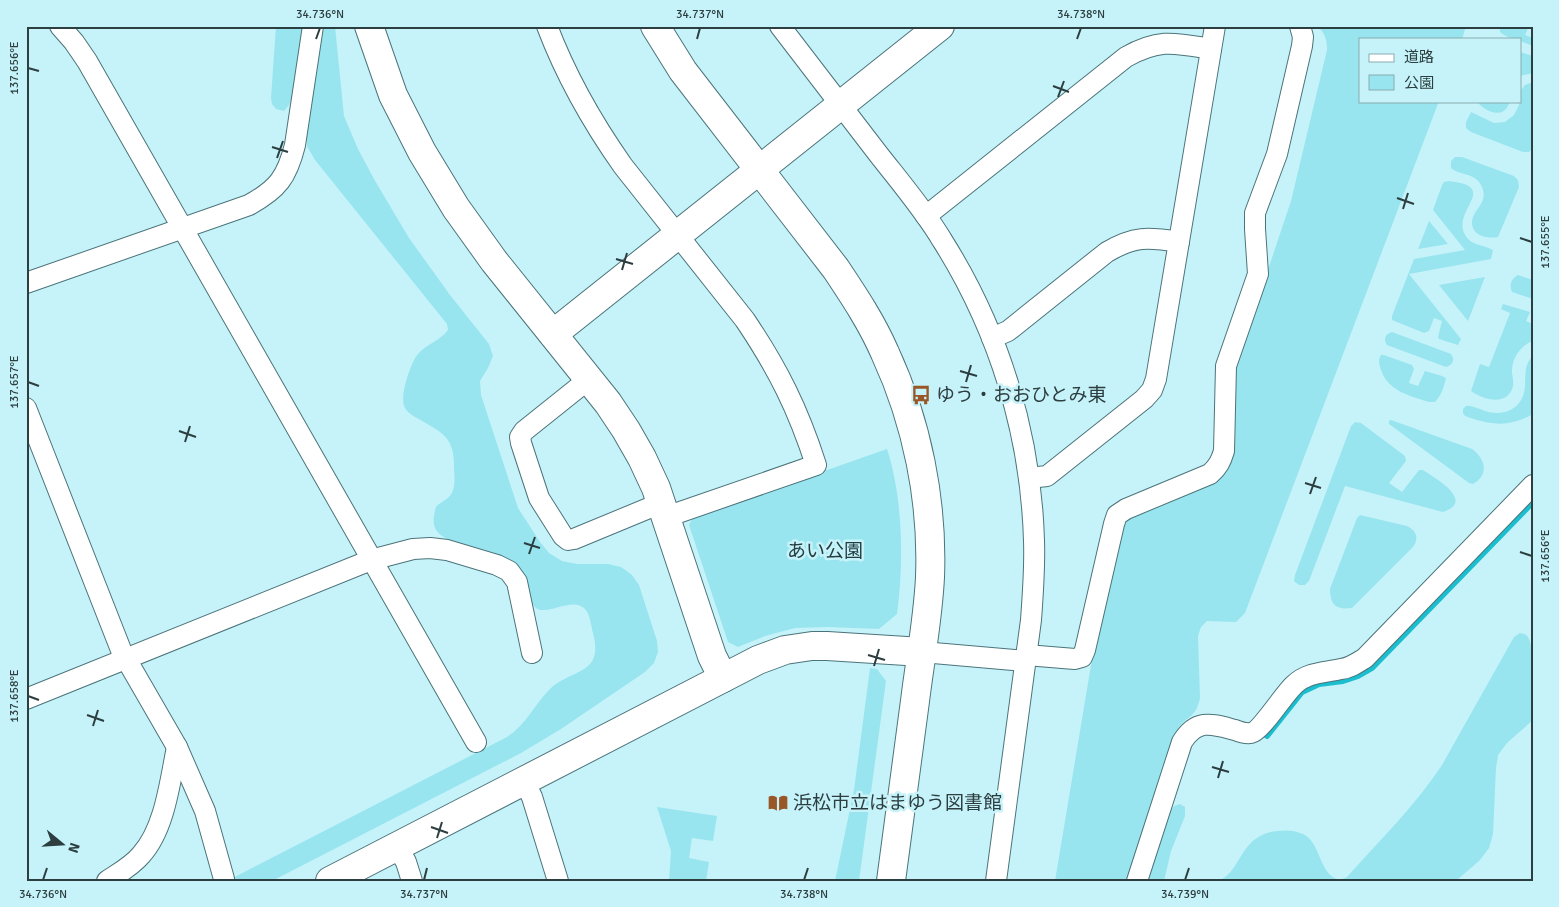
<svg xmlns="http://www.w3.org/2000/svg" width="1559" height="907" font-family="Signika,'Noto Sans JP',sans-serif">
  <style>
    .green { fill: #98e5ef }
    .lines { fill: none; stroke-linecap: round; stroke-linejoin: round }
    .stream { stroke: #1bbecf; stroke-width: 6 }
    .street-casing { stroke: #4b747a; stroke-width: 22 }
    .secondary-casing { stroke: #4b747a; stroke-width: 30 }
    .street { stroke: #fff; stroke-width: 20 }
    .secondary { stroke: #fff; stroke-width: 28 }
    .ticks { fill: none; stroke: #2c3e40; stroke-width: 2 }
    .labels { text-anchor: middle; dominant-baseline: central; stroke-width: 5; stroke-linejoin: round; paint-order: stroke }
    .poi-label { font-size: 19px; fill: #2c3e40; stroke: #c6f3f9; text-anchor: start }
    .park-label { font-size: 19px; fill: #253d41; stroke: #c6f3f9 }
    .neatline { fill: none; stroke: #2c3e40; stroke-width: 2 }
    .ticks-label { font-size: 12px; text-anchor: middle; fill: #2c3e40 }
  </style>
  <rect width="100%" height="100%" fill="#c6f3f9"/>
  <!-- green -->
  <g class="green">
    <path d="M276 26H304L292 97 289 105 284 111 276 109 272 104 271 98Z"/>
    <path d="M324 26H335L344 116 358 149 374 179 409 238 450 295 489 344 493 356 488 368 480 381 481 395 518 508 540 542 549 553 562 561 577 564H608L621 567 632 575 639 585 657 641 658 652 654 663 645 672 561 729 521 753 272 881H227L507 737C526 725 534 705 550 689 572 668 604 676 593 633 591 626 590 613 584 608 570 596 544 619 534 606 527 598 530 585 525 577 523 573 520 567 516 564 505 553 465 545 449 540 433 532 431 524 436 507 439 503 444 501 448 498 457 490 454 476 454 465 454 435 440 432 417 418 413 416 407 412 405 408 399 398 409 370 414 360 422 345 438 343 448 330L447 324 315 160 307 146V130Z"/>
    <path d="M1317 26H1466L1462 39H1360V101H1439L1245 613 1236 622 1207 621 1201 627 1198 636 1200 698C1196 717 1189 715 1179 727 1177 730 1175 735 1173 738L1127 881H1055L1093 653 1124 520 1215 481 1235 368 1291 201 1327 50C1327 39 1325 33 1317 26Z"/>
    <path d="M1500 26H1529L1525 35 1533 38V46L1520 41V39C1513 39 1506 37 1500 32Z"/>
    <path d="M1520 52 1533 56V73L1520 76Z"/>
    <path d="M1533 82V148L1529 152H1523L1471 132 1466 128V122L1471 112 1494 123 1505 122 1514 115 1519 105 1521 90 1525 85Z"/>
    <path d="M1476 101H1510C1504 121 1486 112 1476 101Z"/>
    <path d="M1455 157H1462L1514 176 1518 180 1519 187 1498 237C1487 239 1471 236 1472 221 1474 208 1490 202 1481 185 1474 172 1460 176 1451 168V161Z"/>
    <path d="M1449 181C1504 187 1445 213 1468 239 1475 246 1485 245 1493 250L1491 259 1409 274 1461 339 1458 345 1439 339 1438 337 1442 321 1434 318 1429 331 1424 333 1392 320V316L1414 259 1465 250 1433 210 1442 185 1444 182Z"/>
    <path d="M1429 221 1448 244 1418 249Z"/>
    <path d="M1518 275 1533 280V299L1512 292C1509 284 1511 279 1518 275Z"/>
    <path d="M1485 277 1468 321 1439 285Z"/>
    <path d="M1503 304 1530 312 1526 321 1533 324V341C1521 345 1512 358 1512 371 1512 376 1514 381 1513 386 1508 407 1483 400 1471 391L1480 364 1489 367 1510 313 1501 309Z"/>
    <path d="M1392 332 1451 354C1455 360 1453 365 1446 367L1387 345C1383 339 1385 334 1392 332Z"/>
    <path d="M1381 355H1384L1412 365 1414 369 1409 383 1418 386 1425 371 1442 376 1446 378C1444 387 1441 396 1435 402H1429C1410 396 1388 391 1381 370 1379 364 1378 360 1381 355Z"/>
    <path d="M1533 356V414C1508 428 1491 425 1465 416L1463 413V409L1466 406C1471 405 1475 408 1480 409 1494 415 1509 415 1519 403 1531 389 1519 368 1533 356Z"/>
    <path d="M1391 420 1472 449C1486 459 1489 475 1473 484L1469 483 1389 424V421Z"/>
    <path d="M1355 422 1361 423 1405 456 1406 461 1389 483 1402 492 1419 470H1423C1435 478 1476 501 1443 512L1345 486 1309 581 1305 585H1299L1294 581 1295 575 1351 426Z"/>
    <path d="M887 449C903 498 904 563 897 614L879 629 827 627 795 628 765 636 738 647 728 642 689 525 693 517Z"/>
    <path d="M1360 515 1407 526C1417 531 1419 538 1413 547L1352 608C1336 610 1330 605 1330 589L1357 518Z"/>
    <path d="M1520 633C1524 634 1527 634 1529 639 1536 654 1533 701 1533 720L1507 743 1498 755 1496 768 1493 834 1489 848 1480 860 1456 881H1217C1242 874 1238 835 1277 831 1286 830 1294 830 1303 834 1322 843 1318 875 1340 880L1347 877C1379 841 1415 806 1442 765L1514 637Z"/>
    <path d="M870 668 877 669 886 681 859 881H835L854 790Z"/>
    <path d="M1180 804 1185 807V816L1171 851 1164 881H1147L1169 813 1174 806Z"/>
    <path d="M657 807 717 816 713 841 692 838 689 858 709 862 706 881H669L671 851Z"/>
  </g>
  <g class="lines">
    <!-- stream -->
    <path class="stream" d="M1267 736 1302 692 1319 684 1343 681 1358 676 1372 668 1533 502"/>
    <defs>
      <g id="street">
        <path d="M60 26 74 42 87 61 476 742"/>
        <path d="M547 26C566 76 592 122 623 166L745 320C778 369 798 409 816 465L666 517"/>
        <path d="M780 26C813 69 846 112 879 155 901 183 924 210 942 240 999 330 1031 434 1034 541 1035 567 1033 593 1031 620L996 881"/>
        <path d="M926 216 1126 57C1160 38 1175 43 1211 49"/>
        <path d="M26 283 249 205C278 189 287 177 295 145L313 26"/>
        <path d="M992 338 1008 331 1107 252C1134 236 1148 237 1179 242"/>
        <path d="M589 379 524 431 520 437 521 443 539 498 563 536 568 540 574 539 661 503"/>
        <path d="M26 408 121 650 177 747 205 811 224 879"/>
        <path d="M1029 478 1047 476 1144 399 1152 390 1156 379 1215 26"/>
        <path d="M922 652 1025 661"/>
        <path d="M1026 655 1075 659 1082 657 1085 650 1114 524 1117 515 1126 509 1210 474C1218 467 1221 461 1224 451L1226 366 1258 274 1255 229V213L1277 154 1302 46 1303 37 1300 26"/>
        <path d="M26 699 371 560 413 549 430 548 447 550 497 565 509 571 517 582 532 653"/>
        <path d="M524 781 532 797 558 881"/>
        <path d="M397 846 406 862 412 881"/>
        <path d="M107 881C119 873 132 866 141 855 165 829 170 781 177 747"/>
        <path d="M1137 881 1182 742C1197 718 1212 724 1235 730 1240 732 1245 734 1251 733 1261 731 1284 694 1294 685 1307 672 1324 673 1341 669 1350 668 1357 663 1365 658L1533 485"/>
      </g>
      <g id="secondary">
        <path d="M369 26 393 95 422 152 456 208 494 261 608 403 626 430 642 458 656 488 712 656 723 678"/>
        <path d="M655 26 683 71 836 269C854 296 872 323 885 353 917 422 933 501 930 577 928 619 920 660 915 701 907 761 899 821 891 881"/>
        <path d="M553 334 940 26"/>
        <path d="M330 881 758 660 785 650 812 646H827L922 652"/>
      </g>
    </defs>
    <!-- street casing -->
    <use href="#street" class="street-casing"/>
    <!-- secondary casing -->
    <use href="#secondary" class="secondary-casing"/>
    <!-- street -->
    <use href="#street" class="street"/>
    <!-- secondary -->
    <use href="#secondary" class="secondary"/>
  </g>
  <!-- ticks -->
  <path class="ticks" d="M316 39 320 28M697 39 700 28M1077 39 1081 28M28 68 39 71M1053 86 1069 92M1058 97 1064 81M272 147 288 152M277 158 283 141M1397 198 1414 204M1403 209 1408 193M1520 238 1532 242M616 259 633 264M622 270 627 253M960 371 977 376M28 382 39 386M966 382 971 365M179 431 196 437M185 442 190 426M1305 483 1321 488M1310 494 1316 477M524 543 540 548M1520 552 1532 556M529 554 535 537M868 655 885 660M874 666 879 649M28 696 39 700M87 715 104 721M93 726 98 710M1212 767 1229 772M1218 778 1223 761M431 827 448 833M437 838 442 822M43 880 47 868M424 880 427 868M804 880 808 868M1185 880 1189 868"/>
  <!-- icons -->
  <defs>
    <symbol id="bus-bare" viewBox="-9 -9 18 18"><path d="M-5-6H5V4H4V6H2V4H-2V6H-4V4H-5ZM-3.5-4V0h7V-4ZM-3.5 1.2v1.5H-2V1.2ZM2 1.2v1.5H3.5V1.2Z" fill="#995627" stroke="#c6f3f9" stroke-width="2.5" paint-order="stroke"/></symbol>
    <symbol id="library-bare" viewBox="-9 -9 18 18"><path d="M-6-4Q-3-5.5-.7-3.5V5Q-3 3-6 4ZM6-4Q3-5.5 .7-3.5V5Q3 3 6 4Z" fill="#995627" stroke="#c6f3f9" stroke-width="2.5" paint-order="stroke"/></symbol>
  </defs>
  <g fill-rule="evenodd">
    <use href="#bus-bare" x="907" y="381" width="28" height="28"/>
    <use href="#library-bare" x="764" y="789" width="28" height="28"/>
  </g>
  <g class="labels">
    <!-- poi labels -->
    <g class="poi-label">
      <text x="936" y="395">ゆう・おおひとみ東</text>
      <text x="793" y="803">浜松市立はまゆう図書館</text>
    </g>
    <!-- park labels -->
    <g class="park-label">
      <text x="825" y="551">あい公園</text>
    </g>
  </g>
  <!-- border -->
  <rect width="1559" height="907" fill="none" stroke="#c6f3f9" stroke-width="55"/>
  <!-- legend -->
  <rect x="1359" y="38" width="162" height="65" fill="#c6f3f9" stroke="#88abaf"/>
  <rect x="1369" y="54" width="25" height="8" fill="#ffffff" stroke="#88abaf"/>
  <text x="1404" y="62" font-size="15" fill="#2c3e40">道路</text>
  <rect x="1369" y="75" width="25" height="15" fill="#98e5ef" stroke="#88abaf"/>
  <text x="1404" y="88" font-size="15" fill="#2c3e40">公園</text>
  <!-- north arrow -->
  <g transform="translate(62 844) rotate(108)" stroke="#c6f3f9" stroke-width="4" paint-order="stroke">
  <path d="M0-4L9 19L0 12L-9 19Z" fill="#2c3e40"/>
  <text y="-8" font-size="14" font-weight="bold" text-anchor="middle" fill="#2c3e40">N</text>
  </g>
  <rect x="28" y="28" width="1504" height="852" class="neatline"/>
  <g class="ticks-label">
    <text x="320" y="18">34.736°N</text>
    <text x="700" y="18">34.737°N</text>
    <text x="1081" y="18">34.738°N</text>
    <text transform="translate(14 68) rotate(-90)" y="4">137.656°E</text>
    <text transform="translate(1545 242) rotate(-90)" y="4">137.655°E</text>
    <text transform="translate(14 382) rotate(-90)" y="4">137.657°E</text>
    <text transform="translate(1545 556) rotate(-90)" y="4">137.656°E</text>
    <text transform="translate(14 696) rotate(-90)" y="4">137.658°E</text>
    <text x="43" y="898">34.736°N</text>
    <text x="424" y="898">34.737°N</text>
    <text x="804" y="898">34.738°N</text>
    <text x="1185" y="898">34.739°N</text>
  </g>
</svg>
